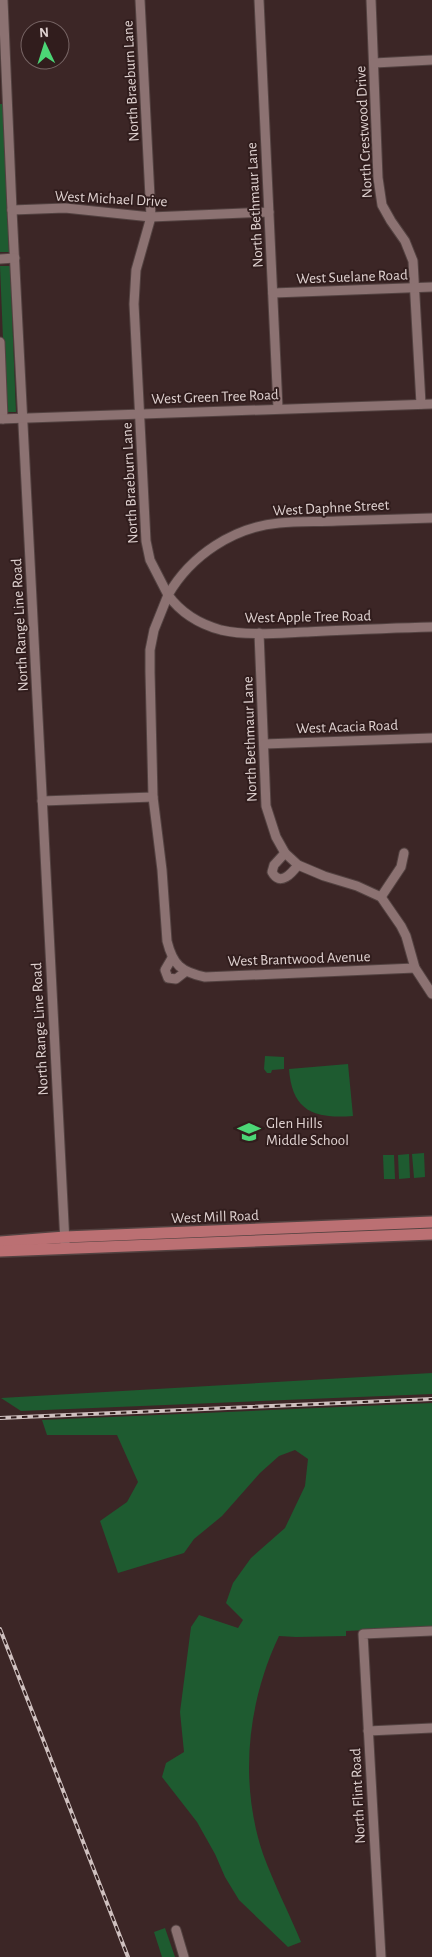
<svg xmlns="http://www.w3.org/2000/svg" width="432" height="1957" font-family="'Alegreya Sans',sans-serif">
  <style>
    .green { fill: #1e5b30 }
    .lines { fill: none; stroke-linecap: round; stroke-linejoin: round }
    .minor-casing { stroke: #534241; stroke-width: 11 }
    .major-casing { stroke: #534241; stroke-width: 14 }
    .minor { stroke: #8c7272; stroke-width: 9 }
    .major { stroke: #bb7073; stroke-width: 11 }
    .rail-casing { stroke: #cfc0bf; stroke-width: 4 }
    .rail { stroke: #311d1d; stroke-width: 2; stroke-dasharray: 5.5; stroke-linecap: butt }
    .labels { text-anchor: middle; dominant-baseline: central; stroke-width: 4; stroke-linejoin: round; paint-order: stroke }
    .street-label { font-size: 15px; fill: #e0d2d1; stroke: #311d1d }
    .poi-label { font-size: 15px; fill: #e0d2d1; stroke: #311d1d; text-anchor: start }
  </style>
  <rect width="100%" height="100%" fill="#3c2626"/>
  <!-- green -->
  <g class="green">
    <path d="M0 104H3L9 252H0Z"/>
    <path d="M0 266H10L16 412H6Z"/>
    <path d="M265 1056 284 1057V1069L272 1070 271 1073H267L264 1069Z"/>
    <path d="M348 1064 353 1116C314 1119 292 1111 289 1069Z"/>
    <path d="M424 1153 425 1177 414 1178 412 1154Z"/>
    <path d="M409 1154 410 1178 399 1179 398 1155Z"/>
    <path d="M383 1155H394L395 1179H384Z"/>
    <path d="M432 1373V1394L21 1411 1 1398Z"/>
    <path d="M432 1403V1627L346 1631V1636L296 1637 279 1636C247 1703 239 1783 263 1854 274 1884 289 1913 301 1942L288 1947 239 1900 225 1877 215 1854 197 1822 162 1777 166 1763 184 1752 180 1712 191 1627 199 1615 238 1628 243 1620 226 1603 233 1583 251 1558 285 1528 305 1486 308 1459 295 1450 279 1456 260 1473 222 1516 194 1539 184 1553 118 1573 100 1521 127 1502 138 1482 117 1435H47L42 1420Z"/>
    <path d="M165 1928 175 1957H162L154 1932Z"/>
  </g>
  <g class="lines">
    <defs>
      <g id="minor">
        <path d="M3 0 12 210 65 1243"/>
        <path d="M140 0 151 217 136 270 134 304 146 541 150 560 168 595 154 630 150 650V672L153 797 162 870 167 941C173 965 181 972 205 977L415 968"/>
        <path d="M259 0 278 408"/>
        <path d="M371 0 378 178 382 205 391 221 405 241 413 261 421 404"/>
        <path d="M374 63 432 60"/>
        <path d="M12 210 65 208 151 217 269 212"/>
        <path d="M0 259 15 258"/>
        <path d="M273 293 432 287"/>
        <path d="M0 342 3 419"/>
        <path d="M0 419 432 404"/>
        <path d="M432 518C400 519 368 520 337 521 318 522 298 521 279 523 234 527 191 555 168 595 181 613 199 624 221 630 248 636 278 633 305 632 348 630 390 628 432 627"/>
        <path d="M259 633 266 806 276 837 285 853 298 865 324 876 357 886 381 897 401 926 406 936 415 968 432 994"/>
        <path d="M264 744 432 738"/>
        <path d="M42 801 153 797"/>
        <path d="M285 853 274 865 272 872C280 887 292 873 298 865"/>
        <path d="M381 897 401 867 404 853"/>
        <path d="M172 958 165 970 168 978 176 979 185 972"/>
        <path d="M368 1731 432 1728"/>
        <path d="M176 1930 184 1957"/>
        <path d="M381 1957 363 1634 432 1631"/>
      </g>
      <g id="major">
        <path d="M0 1242 65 1237 432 1222"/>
        <path d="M0 1251 432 1234"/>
      </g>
    </defs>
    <!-- minor casing -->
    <use href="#minor" class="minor-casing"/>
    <!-- major casing -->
    <use href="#major" class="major-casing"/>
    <!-- minor -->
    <use href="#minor" class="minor"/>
    <!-- major -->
    <use href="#major" class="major"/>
    <defs>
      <g id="rail">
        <path d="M0 1418 432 1399"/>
        <path d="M0 1629 128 1957"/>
      </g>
    </defs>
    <!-- rail casing -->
    <use href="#rail" class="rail-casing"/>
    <!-- rail -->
    <use href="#rail" class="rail"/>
  </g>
  <!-- icons -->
  <defs>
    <symbol id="school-bare" viewBox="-9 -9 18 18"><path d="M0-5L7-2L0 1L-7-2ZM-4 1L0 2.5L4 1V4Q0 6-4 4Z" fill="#4cd676" stroke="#311d1d" stroke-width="2.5" paint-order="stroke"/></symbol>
  </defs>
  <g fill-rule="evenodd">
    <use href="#school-bare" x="233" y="1116" width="32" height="32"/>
  </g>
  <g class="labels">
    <!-- street labels -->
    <g class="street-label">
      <text transform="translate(131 81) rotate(-93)">North Braeburn Lane</text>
      <text transform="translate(364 132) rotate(-93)">North Crestwood Drive</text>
      <text transform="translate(111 199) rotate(3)">West Michael Drive</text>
      <text transform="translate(255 205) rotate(-93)">North Bethmaur Lane</text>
      <text transform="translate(352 277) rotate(-2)">West Suelane Road</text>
      <text transform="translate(215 397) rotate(-2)">West Green Tree Road</text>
      <text transform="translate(130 483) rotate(-93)">North Braeburn Lane</text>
      <text transform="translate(331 508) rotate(-3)">West Daphne Street</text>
      <text transform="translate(308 617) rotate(-1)">West Apple Tree Road</text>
      <text transform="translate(20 625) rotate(-93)">North Range Line Road</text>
      <text transform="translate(347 727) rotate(-2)">West Acacia Road</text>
      <text transform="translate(250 739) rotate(-92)">North Bethmaur Lane</text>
      <text transform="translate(299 959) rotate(-2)">West Brantwood Avenue</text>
      <text transform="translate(40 1029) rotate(-93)">North Range Line Road</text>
      <text transform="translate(215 1217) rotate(-2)">West Mill Road</text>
      <text transform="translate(358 1796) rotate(-93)">North Flint Road</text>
    </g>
    <!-- poi labels -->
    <g class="poi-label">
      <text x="266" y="1123">Glen Hills<tspan x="266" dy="17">Middle School</tspan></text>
    </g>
  </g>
  <!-- north arrow -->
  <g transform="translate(45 45) rotate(356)"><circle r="24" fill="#311d1d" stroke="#776565"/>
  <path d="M0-4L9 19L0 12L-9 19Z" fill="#4cd676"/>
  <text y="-8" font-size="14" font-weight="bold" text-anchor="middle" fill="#e0d2d1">N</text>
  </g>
</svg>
